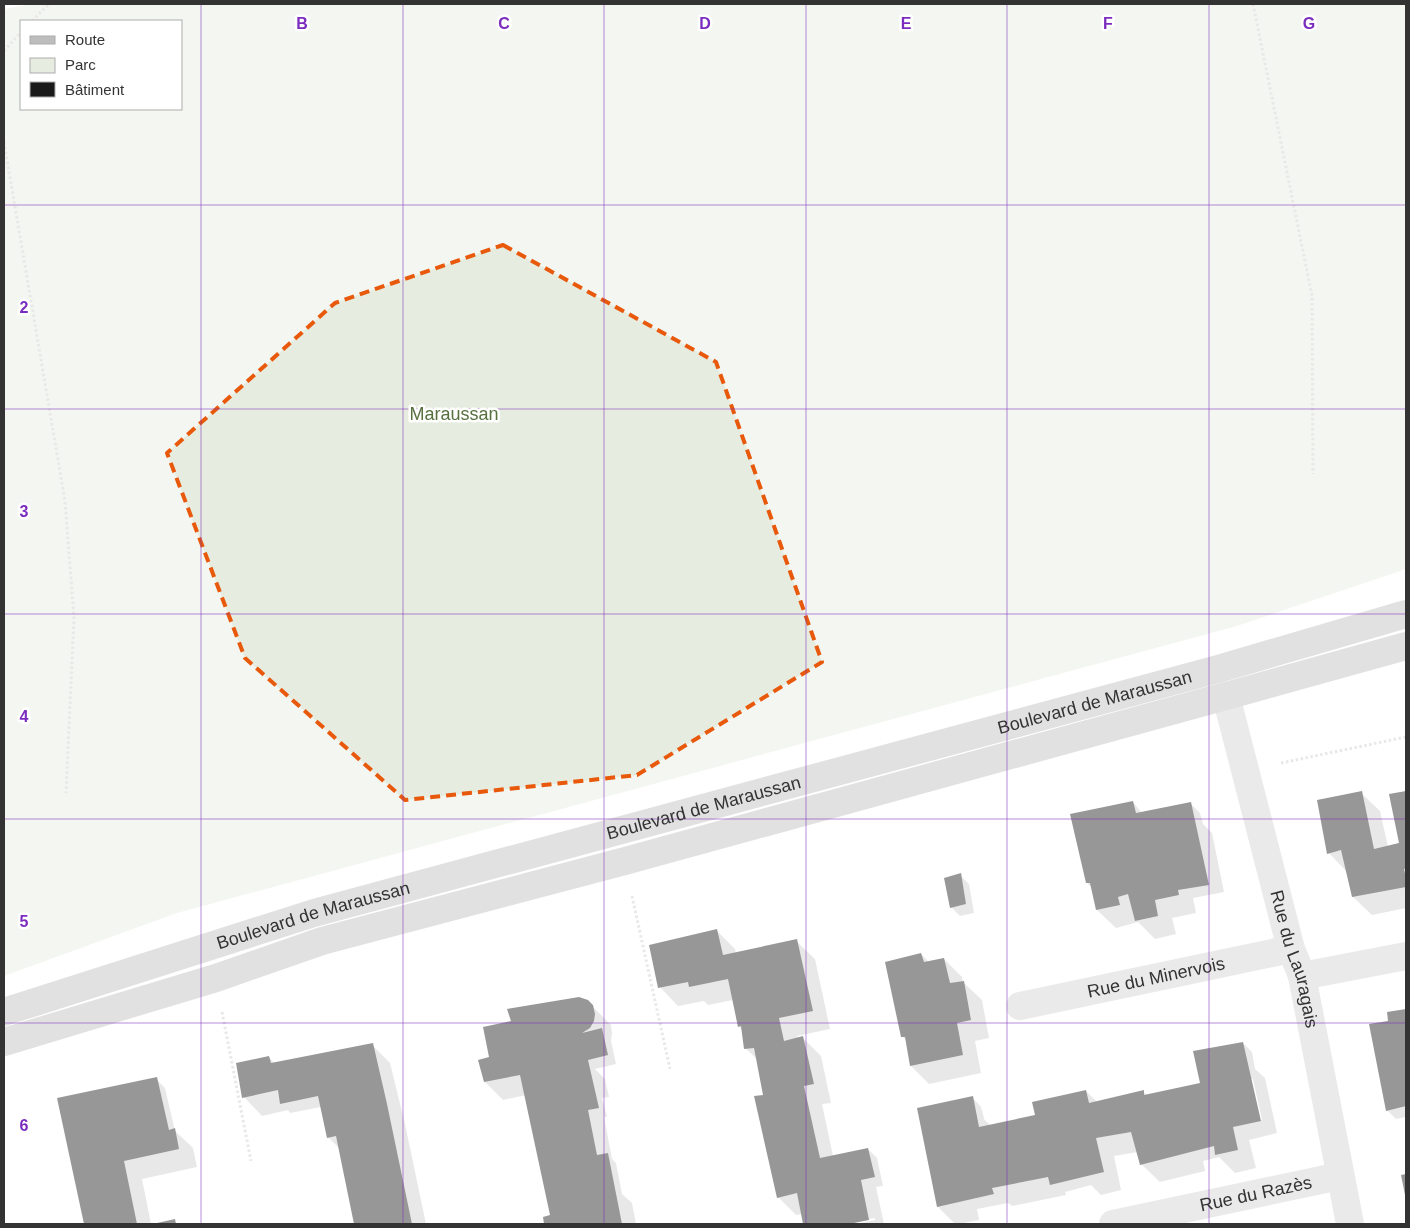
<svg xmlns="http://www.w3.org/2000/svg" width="1410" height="1228" font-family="Arial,sans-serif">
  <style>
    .green { fill: #e6ecdf; fill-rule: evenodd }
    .shadow { fill: #0003; fill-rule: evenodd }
    .building { fill: #1a1a1a }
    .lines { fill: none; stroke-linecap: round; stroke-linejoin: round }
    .path { stroke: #cdcdcd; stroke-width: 3; stroke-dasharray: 2.5 2.5; stroke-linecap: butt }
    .minor { stroke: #d0d0d0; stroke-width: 28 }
    .secondary { stroke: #bdbdbd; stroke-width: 28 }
    .marked { fill: none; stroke: #e8590c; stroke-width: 4; stroke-dasharray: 10 6; stroke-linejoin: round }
    .grid { fill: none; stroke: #7b2cbf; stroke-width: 1; stroke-opacity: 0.55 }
    .labels { text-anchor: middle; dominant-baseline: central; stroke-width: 5; stroke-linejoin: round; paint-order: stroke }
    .park-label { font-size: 18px; fill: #56703f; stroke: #fff }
    .street-label { font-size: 18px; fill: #333; stroke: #fff }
    .grid-label { font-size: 16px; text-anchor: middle; font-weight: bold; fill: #7b2cbf; stroke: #fff; stroke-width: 5; stroke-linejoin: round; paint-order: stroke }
  </style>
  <rect width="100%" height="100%" fill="#fff"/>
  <!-- green -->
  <path class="green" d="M33 4H1406V569L1237 626 177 913 4 976V9ZM21 21H181V109H21Z"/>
  <!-- shadow -->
  <g class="shadow">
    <path d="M1361 793 1380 811 1388 847 1401 844 1390 795 1406 793V908L1372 915 1353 897 1347 872 1329 853Z"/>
    <path d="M1133 802 1142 813 1191 804 1200 813 1203 824 1212 833 1224 892 1193 898 1196 913 1172 918 1176 934 1155 939 1138 922 1116 928 1097 910 1092 888 1087 883Z"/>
    <path d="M960 875 969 884 974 913 960 916 951 907Z"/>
    <path d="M717 931 735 949 736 954 796 941 815 959 830 1029 797 1036 798 1039 803 1038 821 1056 831 1103 822 1104 833 1156 868 1149 877 1158 883 1186 876 1187 884 1224H855L875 1220V1218L843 1224H804L802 1214 796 1215 778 1197 764 1096 758 1060 745 1048 742 1030 739 1026 733 1000 708 1005 704 1001 678 1006 660 987Z"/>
    <path d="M921 954 929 962 944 959 962 977 963 982 982 1000 989 1038 975 1041 981 1073 929 1084 911 1066 906 1040 902 1036Z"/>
    <path d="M587 1001 611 1025 612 1033 611 1041 616 1064 595 1069 605 1079 609 1097 602 1098 607 1117H604L612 1159 616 1163 622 1194 632 1203 636 1224H546L545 1218 553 1216 526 1095 503 1100 485 1082 490 1058Z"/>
    <path d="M1406 1010V1117L1396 1119 1387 1110 1389 1022 1388 1013Z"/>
    <path d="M1243 1043 1252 1052 1255 1069 1265 1078 1277 1133 1249 1140 1256 1168 1235 1173 1219 1157 1203 1161 1205 1171 1160 1182 1141 1164 1138 1152 1114 1156 1121 1190 1101 1195 1091 1185 1065 1192 1066 1195 1012 1206 1008 1203 977 1209 979 1220 959 1224H955L938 1207 972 1097 981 1107 984 1118H983L991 1126 1036 1116 1086 1091 1097 1102 1143 1092 1148 1096 1202 1084ZM1250 1079H1253L1262 1120 1260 1121Z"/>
    <path d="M372 1045 390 1063 405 1124 426 1224H355L340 1149 328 1137 321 1107 290 1113 288 1110 262 1116 244 1097 269 1057 275 1064Z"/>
    <path d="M156 1079 165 1088 175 1131 193 1148 197 1167 142 1179 151 1224H85L73 1171Z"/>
  </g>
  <!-- building -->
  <g class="building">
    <path d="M1362 791 1374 849 1399 843 1389 794 1406 791V869H1404L1406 878V887L1352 897 1341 850 1327 854 1317 800Z"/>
    <path d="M1133 801 1136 813 1191 802 1209 885 1178 890 1179 895 1155 900 1158 916 1135 921 1128 894 1118 897 1120 905 1096 910 1090 883H1086L1070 814Z"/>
    <path d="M961 873 966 904 950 908 944 878Z"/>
    <path d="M717 929 723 955 797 939 813 1011 779 1018 784 1041 803 1036 814 1084 804 1086 820 1158 868 1148 875 1177 861 1180 869 1220 849 1224H803L797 1193 777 1198 754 1096 763 1095 754 1048 744 1049 741 1026 738 1027 728 979 689 987 688 982 658 988 649 945Z"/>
    <path d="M921 953 924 962 944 958 950 983 964 981 971 1020 957 1023 963 1055 910 1066 905 1037H901L885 962Z"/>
    <path d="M579 997 588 1000 593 1005 595 1014 594 1021 590 1028 582 1033 602 1028 608 1055 588 1060 599 1108 588 1110 597 1155 608 1153 622 1224H544L543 1217 550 1215 520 1075 484 1082 478 1060 489 1057 483 1027 511 1021 507 1009Z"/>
    <path d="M1406 1009V1106L1386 1111 1369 1024 1388 1021 1387 1012Z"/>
    <path d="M1243 1042 1261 1121 1233 1127 1238 1150 1215 1155 1214 1146 1140 1165 1131 1132 1096 1138 1104 1172 1050 1185 1048 1177 992 1188 994 1194 937 1207 917 1108 973 1096 979 1127 1035 1115 1032 1102 1086 1090 1089 1103 1144 1090V1095L1200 1083 1193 1051Z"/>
    <path d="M373 1043 387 1104 412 1224H354L336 1136 327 1138 318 1096 280 1104 278 1090 242 1098 236 1063 269 1056 271 1063Z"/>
    <path d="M157 1077 169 1130 175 1128 179 1149 124 1161 137 1224H84L57 1098Z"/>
    <path d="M1406 1174V1195H1405L1401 1175Z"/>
    <path d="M175 1219 176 1224H157V1223Z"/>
  </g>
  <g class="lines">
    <!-- path -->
    <g class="path">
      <path d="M1253 4 1312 296 1313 474"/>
      <path d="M32 21 49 4"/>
      <path d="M4 51 21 32"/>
      <path d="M4 142 65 501 74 618 66 793"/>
      <path d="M1281 763 1406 737"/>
      <path d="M632 896 670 1069"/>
      <path d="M222 1012 251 1161"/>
    </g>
    <!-- minor -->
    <g class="minor">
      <path id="s1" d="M1226 696 1291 949 1302 976 1350 1224"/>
      <path d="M1302 976 1406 956"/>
      <path id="s2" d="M1020 1006 1291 949"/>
      <path id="s3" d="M1113 1224 1340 1176"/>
    </g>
    <!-- secondary -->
    <g class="secondary">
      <path id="s4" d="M4 1012 314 913 1218 669 1406 614"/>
      <path d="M4 1042 216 978 322 941 625 861 1226 696 1406 646"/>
    </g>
  </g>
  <!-- marked area -->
  <path d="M0 0H1410V1228H0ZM503 245 716 362 822 662 637 775 405 800 245 658 167 453 335 303Z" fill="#fff" fill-opacity=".55" fill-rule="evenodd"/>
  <path class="marked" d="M503 245 716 362 822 662 637 775 405 800 245 658 167 453 335 303Z"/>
  <!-- grid -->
  <path class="grid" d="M201 4V1224M403 4V1224M604 4V1224M806 4V1224M1007 4V1224M1209 4V1224M4 205H1406M4 409H1406M4 614H1406M4 819H1406M4 1023H1406"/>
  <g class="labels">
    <!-- park labels -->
    <g class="park-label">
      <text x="454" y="414">Maraussan</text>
    </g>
    <!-- street labels -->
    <g class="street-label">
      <text stroke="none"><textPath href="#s4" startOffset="1134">Boulevard de Maraussan</textPath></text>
      <text stroke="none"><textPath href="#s4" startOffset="729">Boulevard de Maraussan</textPath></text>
      <text stroke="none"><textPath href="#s4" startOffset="324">Boulevard de Maraussan</textPath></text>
      <text stroke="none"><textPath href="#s1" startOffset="272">Rue du Lauragais</textPath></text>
      <text stroke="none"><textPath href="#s2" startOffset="139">Rue du Minervois</textPath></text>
      <text stroke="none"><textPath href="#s3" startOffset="146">Rue du Razès</textPath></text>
    </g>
  </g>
  <g class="grid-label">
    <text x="302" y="29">B</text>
    <text x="504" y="29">C</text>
    <text x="705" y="29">D</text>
    <text x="906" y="29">E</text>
    <text x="1108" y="29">F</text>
    <text x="1309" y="29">G</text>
    <text x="24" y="313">2</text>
    <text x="24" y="517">3</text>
    <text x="24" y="722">4</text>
    <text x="24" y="927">5</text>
    <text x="24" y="1131">6</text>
  </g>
  <!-- border -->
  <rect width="1410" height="1228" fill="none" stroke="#333333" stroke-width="10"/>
  <!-- legend -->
  <rect x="20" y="20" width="162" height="90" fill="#ffffff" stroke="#adadad"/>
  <rect x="30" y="36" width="25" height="8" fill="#bdbdbd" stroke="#adadad"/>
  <text x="65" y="45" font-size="15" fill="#333333">Route</text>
  <rect x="30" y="58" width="25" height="15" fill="#e6ecdf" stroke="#adadad"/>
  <text x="65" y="70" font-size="15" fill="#333333">Parc</text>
  <rect x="30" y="82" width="25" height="15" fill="#1a1a1a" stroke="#adadad"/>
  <text x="65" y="95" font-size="15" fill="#333333">Bâtiment</text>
</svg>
